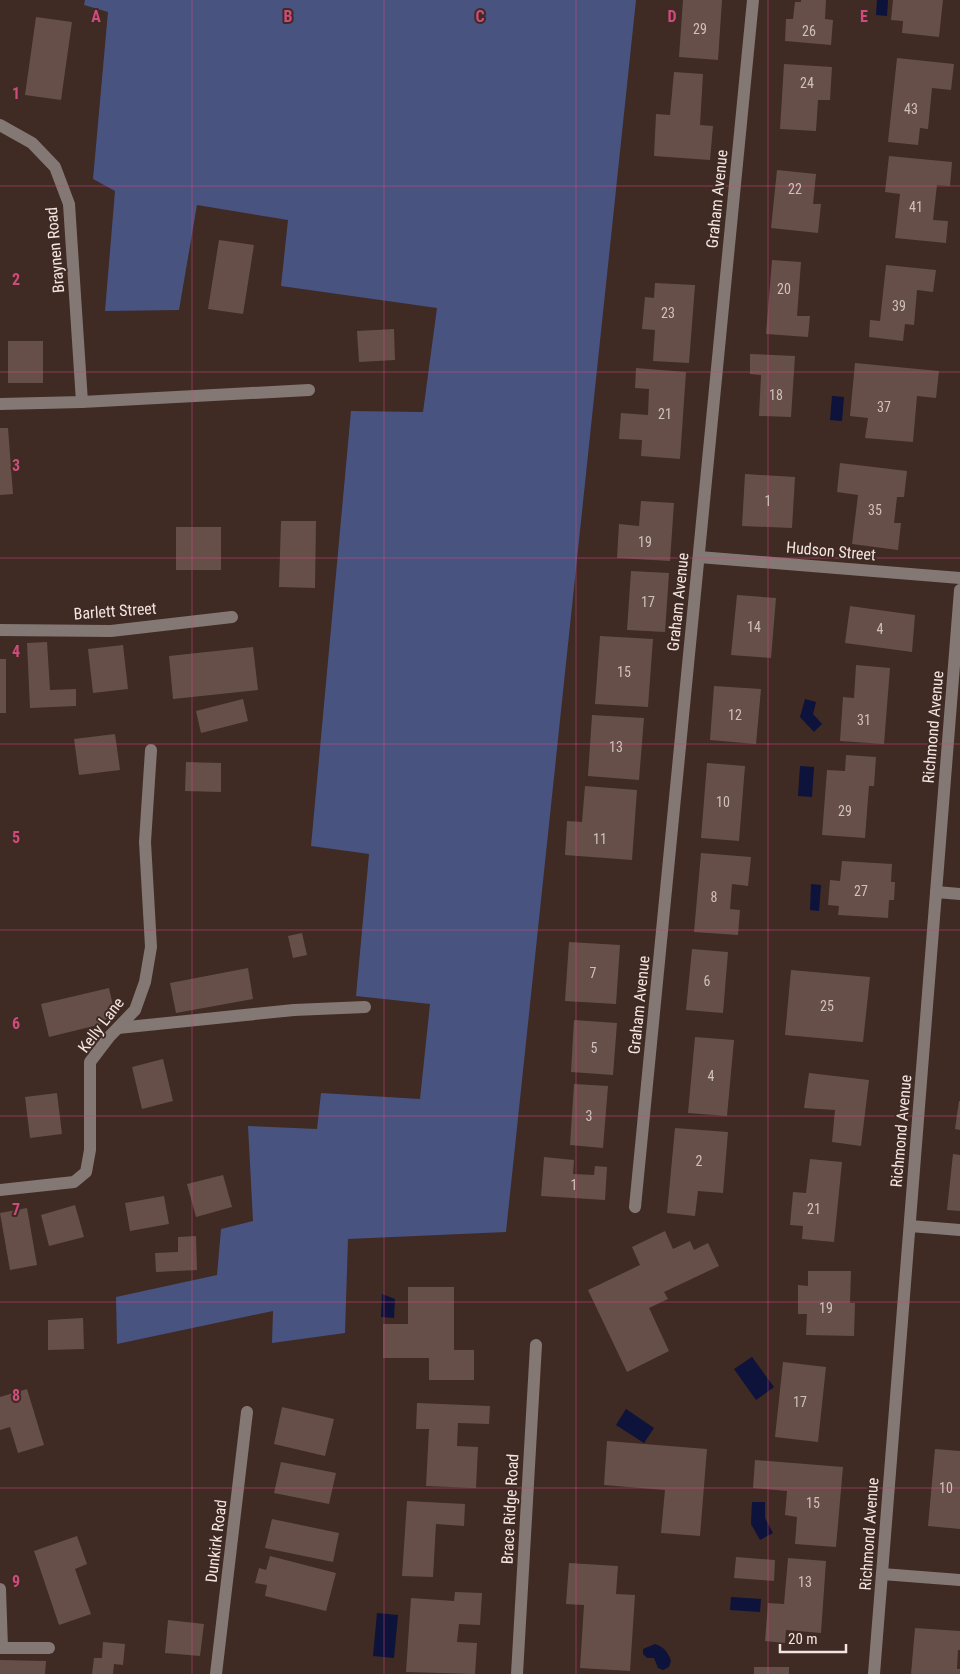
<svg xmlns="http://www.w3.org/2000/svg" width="960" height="1674" font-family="'Roboto Condensed',sans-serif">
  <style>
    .forest { fill: #485380 }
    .water { fill: #0d133a }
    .building { fill: #674f49 }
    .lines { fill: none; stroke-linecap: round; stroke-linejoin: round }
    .minor { stroke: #837874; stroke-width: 12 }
    .grid { fill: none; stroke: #ce4b7c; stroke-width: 1; stroke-opacity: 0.55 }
    .labels { text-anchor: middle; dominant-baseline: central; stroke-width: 4; stroke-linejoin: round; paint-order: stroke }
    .number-label { font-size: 14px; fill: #d0c0bb }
    .street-label { font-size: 16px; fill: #f3e5e1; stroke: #3f2a24 }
    .grid-label { font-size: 16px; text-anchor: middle; font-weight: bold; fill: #ce4b7c; stroke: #3f2a24; stroke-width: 4; stroke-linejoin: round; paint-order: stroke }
  </style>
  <rect width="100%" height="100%" fill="#3f2a24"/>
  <!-- forest -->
  <path class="forest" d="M85 0H636L506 1232 348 1239 345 1333 272 1343 273 1311 117 1344 116 1297 217 1275 221 1229 253 1221 248 1126 317 1129 321 1093 420 1099 430 1004 356 996 369 854 311 846 351 411 423 412 437 308 281 286 288 220 197 205 179 310 105 311 115 191 93 179 108 12 84 5Z"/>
  <!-- water -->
  <g class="water">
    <path d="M877 0H888L887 16 876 15Z"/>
    <path d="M832 396 844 397 842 421 830 420Z"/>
    <path d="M805 699 816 702 813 714 822 724 814 732 800 717Z"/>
    <path d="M800 766 814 767 812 797 798 796Z"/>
    <path d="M811 884 821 885 819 911 810 910Z"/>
    <path d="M382 1294 395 1299 394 1318 381 1317Z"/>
    <path d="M752 1357 774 1387 756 1400 734 1369Z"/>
    <path d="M626 1409 654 1428 644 1443 616 1425Z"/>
    <path d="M752 1502H765V1518L773 1533 760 1540 751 1524Z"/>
    <path d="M731 1597 761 1599 760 1612 730 1610Z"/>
    <path d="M377 1613 398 1615 394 1658 373 1656Z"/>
    <path d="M655 1644C664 1647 668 1652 671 1661L669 1667 663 1670 658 1668 654 1658H647L643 1654V1649Z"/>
  </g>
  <!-- building -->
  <g class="building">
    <path d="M683 0H722L718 60 679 57Z"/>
    <path d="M801 0H826L825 19 833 20 831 45 785 41 786 19H793L795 2H801Z"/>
    <path d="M893 0H943L939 37 902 33 903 21 891 20Z"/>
    <path d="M36 17 72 22 61 100 25 95Z"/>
    <path d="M897 58 954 64 951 90 932 88 928 129 920 128 918 145 888 142Z"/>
    <path d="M784 64 832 67 830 100H818L816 131 780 129Z"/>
    <path d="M674 72 703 74 700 125 713 126 710 160 654 156 656 114 670 115Z"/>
    <path d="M889 156 952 162 950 186 937 185 933 220 948 221 946 243 895 238 900 194 885 192Z"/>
    <path d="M777 170 816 174 813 204H821L818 233 771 228Z"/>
    <path d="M219 240 254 245 243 314 208 309Z"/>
    <path d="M772 260 801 262 797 316H810L808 337 766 334Z"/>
    <path d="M886 265 936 270 933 292 917 290 914 325 905 324 903 341 869 337 870 320 880 321Z"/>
    <path d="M655 283 695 285 689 363 653 361 655 330 642 329 645 297 654 298Z"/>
    <path d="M394 329 395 360 359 362 357 331Z"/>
    <rect x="8" y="341" width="35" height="42"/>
    <path d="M750 354 795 356 791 417 759 416 761 375 750 374Z"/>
    <path d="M855 363 939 371 936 398 917 396 913 442 865 438 868 418 850 416Z"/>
    <path d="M636 368 686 372 680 459 641 456 642 440 619 439 621 413 648 415 649 389 635 388Z"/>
    <path d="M0 428H8L13 494 0 495Z"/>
    <path d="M840 463 907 471 904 497H897L894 523H901L898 550 852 544 858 495 837 492Z"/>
    <path d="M745 474 795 477 792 528 742 526Z"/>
    <path d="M641 501 674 503 670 561 617 558 619 524 639 526Z"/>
    <path d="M281 521H316L315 588 279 587Z"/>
    <rect x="176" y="527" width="45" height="43"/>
    <path d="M631 571 669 573 665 632 627 630Z"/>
    <path d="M737 595 776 598 771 658 731 655Z"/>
    <path d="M850 606 915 615 912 652 845 643Z"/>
    <path d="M600 636 653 639 648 707 595 704Z"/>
    <path d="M47 642 50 690 76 689V706L30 708 27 643Z"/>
    <path d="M123 645 128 689 93 693 88 649Z"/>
    <path d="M253 647 258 690 173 699 169 656Z"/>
    <rect x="0" y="659" width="6" height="54"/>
    <path d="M856 665 890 668 884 744 840 741 843 697 854 698Z"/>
    <path d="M714 686 761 689 756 744 710 740Z"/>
    <path d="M243 699 248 721 201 733 196 711Z"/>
    <path d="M592 715 644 718 639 780 588 776Z"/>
    <path d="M115 734 120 770 79 775 74 739Z"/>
    <path d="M846 755 876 757 874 786H869L865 838 822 835 827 770 845 771Z"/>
    <path d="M186 762 221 763V792L185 791Z"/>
    <path d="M707 763 745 766 739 841 701 838Z"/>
    <path d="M585 786 637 790 632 860 565 855 567 821 582 822Z"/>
    <path d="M701 853 751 857 748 886 732 884 730 909 740 910 738 935 694 932Z"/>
    <path d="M842 861 892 864 891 882H895L894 900H889L888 918 838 915 839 906 828 905 830 880 840 881Z"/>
    <path d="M302 933 307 955 293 958 288 936Z"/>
    <path d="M569 942 620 945 616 1004 565 1001Z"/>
    <path d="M692 949 728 952 723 1013 686 1010Z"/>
    <path d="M248 968 253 999 176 1013 170 983Z"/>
    <path d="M791 970 870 977 863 1042 785 1035Z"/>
    <path d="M109 988 114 1010 102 1024 49 1037 41 1004Z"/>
    <path d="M574 1020 617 1023 613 1075 571 1072Z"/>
    <path d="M695 1037 734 1040 727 1116 688 1113Z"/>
    <path d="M163 1059 173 1101 142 1109 132 1067Z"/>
    <path d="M809 1073 869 1080 861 1146 832 1142 835 1110 804 1108Z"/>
    <path d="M574 1084 608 1086 603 1148 570 1145Z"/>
    <path d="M57 1093 62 1134 30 1138 25 1097Z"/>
    <path d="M959 1101H960V1130L955 1129Z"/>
    <path d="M675 1128 728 1132 723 1193 698 1191 695 1216 667 1213Z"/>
    <path d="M953 1154 960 1155V1211L947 1210Z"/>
    <path d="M544 1157 574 1160 573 1174 594 1175 595 1166 607 1167 605 1200 541 1196Z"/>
    <path d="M810 1159 842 1162 834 1242 802 1239 803 1226 790 1225 793 1192 806 1193Z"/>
    <path d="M223 1175 232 1207 196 1217 187 1184Z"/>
    <path d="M164 1196 169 1224 130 1231 125 1203Z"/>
    <path d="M75 1205 84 1237 49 1246 41 1215Z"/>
    <path d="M27 1208 37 1265 10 1270 0 1213Z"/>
    <path d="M665 1231 673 1249 690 1241 694 1250 708 1243 719 1266 664 1292 668 1299 649 1308 669 1351 627 1372 588 1290 640 1265 632 1247Z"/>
    <path d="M196 1236 197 1270 156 1272 155 1253 178 1252V1237Z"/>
    <path d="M808 1271H851L850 1303H855L854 1336 806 1335 807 1314H798V1285L808 1286Z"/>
    <path d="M408 1287H454V1350H474V1380H429V1358H383V1324H408Z"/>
    <path d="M83 1318 84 1349 48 1350V1320Z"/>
    <path d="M783 1362 826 1367 818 1442 775 1437Z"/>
    <path d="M27 1389 44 1445 18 1453 10 1427 0 1430V1397Z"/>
    <path d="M417 1403 490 1406 489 1424 458 1423 457 1446 478 1447 476 1488 426 1486 429 1429H416Z"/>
    <path d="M282 1407 334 1419 325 1456 274 1444Z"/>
    <path d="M607 1441 707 1449 700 1536 661 1533 665 1490 604 1485Z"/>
    <path d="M935 1449 960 1451V1529L928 1526Z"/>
    <path d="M755 1460 843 1467 836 1547 795 1544 797 1517 785 1515 787 1491 753 1488Z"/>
    <path d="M281 1462 336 1473 329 1504 274 1493Z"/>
    <path d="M407 1501 465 1504 464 1526 436 1524 433 1577 402 1576Z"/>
    <path d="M272 1519 339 1533 333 1562 265 1548Z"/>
    <path d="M77 1536 87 1564 75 1569 91 1614 59 1625 34 1551Z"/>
    <path d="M270 1556 336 1573 326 1611 265 1596 267 1585 255 1583 259 1568 266 1570Z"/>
    <path d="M736 1557 775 1560 774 1581 734 1578Z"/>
    <path d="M788 1558 826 1561 821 1633 786 1630 785 1643 765 1641 768 1603 784 1604Z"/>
    <path d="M569 1563 618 1566 616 1594 635 1595 630 1671 580 1668 584 1605 566 1604Z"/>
    <path d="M455 1592 482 1593 480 1625 459 1624 457 1642 477 1643 475 1674 406 1672 411 1598 454 1601Z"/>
    <path d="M168 1620 204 1624 200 1656 165 1653Z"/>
    <path d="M915 1628 960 1631V1650H958L957 1669H960V1674H911Z"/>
    <path d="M103 1642 125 1644 123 1665 114 1664 113 1674H92L94 1658H102Z"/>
    <path d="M0 1660 46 1661 45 1674H0Z"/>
    <rect x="754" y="1667" width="35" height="7"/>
  </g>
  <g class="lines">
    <!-- minor -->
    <g class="minor">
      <path d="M0 125 32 143 55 167 69 204 82 402"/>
      <path d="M0 404 82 402 309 390"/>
      <path d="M699 557 960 578"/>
      <path d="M0 630 111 631 232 617"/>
      <path d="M936 892 960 894"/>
      <path d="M118 1028 294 1010 365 1007"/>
      <path d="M0 1190 74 1182 86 1172 90 1150V1062L109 1037 135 1010 145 982 151 947 145 842 151 750"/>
      <path d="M635 1207 753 0"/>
      <path d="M910 1226 960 1230"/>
      <path d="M882 1574 960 1580"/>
      <path d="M0 1589 2 1648"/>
      <path d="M0 1648H49"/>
      <path d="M216 1674 247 1412"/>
      <path d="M517 1674 536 1345"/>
      <path d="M874 1674 960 590"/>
    </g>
  </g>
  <!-- grid -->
  <path class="grid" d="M192 0V1674M384 0V1674M576 0V1674M768 0V1674M0 186H960M0 372H960M0 558H960M0 744H960M0 930H960M0 1116H960M0 1302H960M0 1488H960"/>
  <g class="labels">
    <!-- number labels -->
    <g class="number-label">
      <text x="700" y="29">29</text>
      <text x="809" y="31">26</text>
      <text x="807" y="83">24</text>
      <text x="911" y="109">43</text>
      <text x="795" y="189">22</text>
      <text x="916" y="207">41</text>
      <text x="784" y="289">20</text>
      <text x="899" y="306">39</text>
      <text x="668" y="313">23</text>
      <text x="776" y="395">18</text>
      <text x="884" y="407">37</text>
      <text x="665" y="414">21</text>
      <text x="768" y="501">1</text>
      <text x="875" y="510">35</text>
      <text x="645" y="542">19</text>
      <text x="648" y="602">17</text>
      <text x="754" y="627">14</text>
      <text x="880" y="629">4</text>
      <text x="624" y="672">15</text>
      <text x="735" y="715">12</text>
      <text x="864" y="720">31</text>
      <text x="616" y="747">13</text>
      <text x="723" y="802">10</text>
      <text x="845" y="811">29</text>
      <text x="600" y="839">11</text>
      <text x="861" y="891">27</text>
      <text x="714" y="897">8</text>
      <text x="593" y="973">7</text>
      <text x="707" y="981">6</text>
      <text x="827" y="1006">25</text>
      <text x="594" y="1048">5</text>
      <text x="711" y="1076">4</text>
      <text x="589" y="1116">3</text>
      <text x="699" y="1161">2</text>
      <text x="574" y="1185">1</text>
      <text x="814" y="1209">21</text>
      <text x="826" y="1308">19</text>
      <text x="800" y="1402">17</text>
      <text x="946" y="1488">10</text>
      <text x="813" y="1503">15</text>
      <text x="805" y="1582">13</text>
    </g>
    <!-- street labels -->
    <g class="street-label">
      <text transform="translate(717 199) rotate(-84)">Graham Avenue</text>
      <text transform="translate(55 250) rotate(-95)">Braynen Road</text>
      <text transform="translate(831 551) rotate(5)">Hudson Street</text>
      <text transform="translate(678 602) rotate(-84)">Graham Avenue</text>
      <text transform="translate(115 611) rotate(-4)">Barlett Street</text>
      <text transform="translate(933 727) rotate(-85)">Richmond Avenue</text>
      <text transform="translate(639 1005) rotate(-84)">Graham Avenue</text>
      <text transform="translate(101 1025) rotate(-53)">Kelly Lane</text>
      <text transform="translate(901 1131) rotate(-85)">Richmond Avenue</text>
      <text transform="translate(510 1509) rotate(-87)">Brace Ridge Road</text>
      <text transform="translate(869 1534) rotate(-86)">Richmond Avenue</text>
      <text transform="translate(216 1541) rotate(-83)">Dunkirk Road</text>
    </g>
  </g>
  <g class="grid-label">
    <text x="96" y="22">A</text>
    <text x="288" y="22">B</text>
    <text x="480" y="22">C</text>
    <text x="672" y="22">D</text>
    <text x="864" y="22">E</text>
    <text x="16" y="99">1</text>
    <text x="16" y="285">2</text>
    <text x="16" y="471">3</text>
    <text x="16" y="657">4</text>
    <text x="16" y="843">5</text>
    <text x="16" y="1029">6</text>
    <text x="16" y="1215">7</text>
    <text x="16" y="1401">8</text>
    <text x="16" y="1587">9</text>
  </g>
  <!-- scale -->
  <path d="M780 1644v8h66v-8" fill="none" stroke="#f3e5e1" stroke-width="2.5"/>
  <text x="788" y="1644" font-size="15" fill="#f3e5e1" stroke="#3f2a24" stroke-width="4" paint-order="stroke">20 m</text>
</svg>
